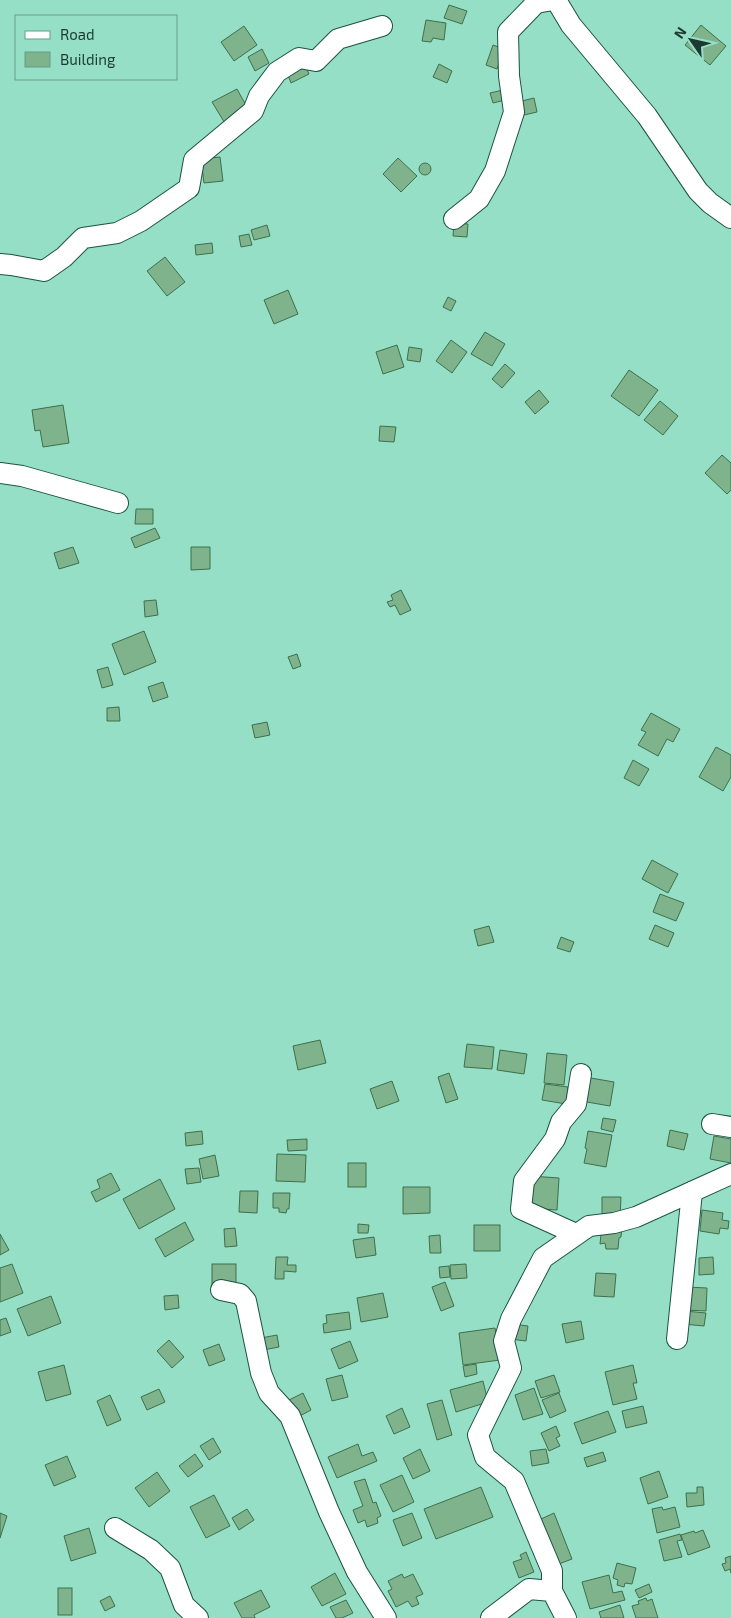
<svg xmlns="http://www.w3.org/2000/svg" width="731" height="1618" font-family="'Exo 2',sans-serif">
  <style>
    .building { fill: #7eb38c; stroke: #3d704c }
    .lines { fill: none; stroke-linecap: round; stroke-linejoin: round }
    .minor-casing { stroke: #1b5344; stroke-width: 22 }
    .minor { stroke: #fff; stroke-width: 20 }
  </style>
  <rect width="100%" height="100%" fill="#96dfc7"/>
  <!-- building -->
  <g class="building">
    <path d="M449 5 467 11 462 24 444 18Z"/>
    <path d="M426 20 446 23 444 40 433 38 431 42 422 41Z"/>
    <path d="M701 25 726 46 710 65 685 45Z"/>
    <path d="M244 26 257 45 234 61 221 42Z"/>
    <path d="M493 45 504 49 497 69 486 65Z"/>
    <path d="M262 49 269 63 255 71 248 57Z"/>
    <path d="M303 60 309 74 291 83 285 68Z"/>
    <path d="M439 64 452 71 447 83 433 77Z"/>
    <path d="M237 89 248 109 226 125 212 102Z"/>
    <path d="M503 90 505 100 493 103 490 93Z"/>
    <path d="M534 98 537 112 520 116 518 102Z"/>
    <path d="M220 157 223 181 204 183 201 159Z"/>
    <path d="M398 158 417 176 401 192 383 174Z"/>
    <circle cx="425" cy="169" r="6"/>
    <path d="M454 223 468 224 467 237 453 236Z"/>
    <path d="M267 225 270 236 254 240 251 230Z"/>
    <path d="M249 234 252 245 241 247 239 236Z"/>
    <path d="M212 243 213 253 196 255 195 245Z"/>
    <path d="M165 257 185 282 167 296 147 271Z"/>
    <path d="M288 290 298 314 274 324 264 300Z"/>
    <path d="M448 297 456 301 451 311 443 307Z"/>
    <path d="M485 332 505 344 492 366 471 354Z"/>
    <path d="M451 340 467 352 452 373 436 361Z"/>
    <path d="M397 345 404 367 383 374 376 352Z"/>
    <path d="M409 347 422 349 420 362 407 360Z"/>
    <path d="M505 364 515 373 502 388 492 379Z"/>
    <path d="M629 370 658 390 639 416 611 396Z"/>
    <path d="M539 390 549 402 535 414 525 402Z"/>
    <path d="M660 401 678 416 663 435 644 420Z"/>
    <path d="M63 405 69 443 43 447 40 430 35 431 32 410Z"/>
    <path d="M380 426 396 427 394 442 379 441Z"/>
    <path d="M722 455 731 463V490L727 494 705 473Z"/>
    <path d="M136 509H153V524H135Z"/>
    <path d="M155 528 160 538 135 548 131 538Z"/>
    <path d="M73 547 79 563 59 569 54 553Z"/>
    <path d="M191 547H210V569L191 570Z"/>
    <path d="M401 590 411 610 400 615 395 605 390 607 387 602 393 600 391 595Z"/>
    <path d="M156 600 158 615 145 617 144 601Z"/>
    <path d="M144 631 156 662 124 675 112 644Z"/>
    <path d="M297 654 301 666 293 669 288 657Z"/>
    <path d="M108 667 113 685 102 688 97 670Z"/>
    <path d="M163 682 168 697 153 702 148 687Z"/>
    <path d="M119 707 120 721H107V708Z"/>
    <path d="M651 713 680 729 673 742 667 739 658 756 638 745 646 732 641 730Z"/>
    <path d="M267 722 270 735 255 738 252 725Z"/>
    <path d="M716 747 731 755V777L723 791 699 777Z"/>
    <path d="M633 760 649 769 639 786 624 778Z"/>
    <path d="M652 860 678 874 668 893 642 879Z"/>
    <path d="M660 894 684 903 676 921 653 912Z"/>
    <path d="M655 925 674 933 668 947 649 939Z"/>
    <path d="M489 926 494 942 478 946 474 930Z"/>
    <path d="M561 937 574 942 570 952 557 948Z"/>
    <path d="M320 1040 326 1063 298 1070 293 1046Z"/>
    <path d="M467 1044 494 1047 492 1069 464 1067Z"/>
    <path d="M500 1050 527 1054 524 1074 497 1070Z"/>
    <path d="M547 1053 567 1055 564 1085 544 1083Z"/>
    <path d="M449 1073 458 1099 446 1103 438 1077Z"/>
    <path d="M585 1077 614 1082 610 1106 581 1101Z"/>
    <path d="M392 1081 399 1101 377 1109 370 1089Z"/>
    <path d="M545 1084 568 1087 566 1104 542 1100Z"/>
    <path d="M603 1118 616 1120 613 1132 601 1129Z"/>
    <path d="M670 1130 688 1134 684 1150 667 1146Z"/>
    <path d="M202 1131 203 1144 186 1146 185 1133Z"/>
    <path d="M588 1131 612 1135 606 1167 584 1163 587 1149 585 1148Z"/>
    <path d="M714 1136 731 1139V1163L710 1159Z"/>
    <path d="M307 1139V1150L288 1151 287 1140Z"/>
    <path d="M277 1154 306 1155 305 1182 276 1181Z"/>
    <path d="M215 1155 219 1176 203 1179 199 1159Z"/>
    <rect x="348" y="1163" width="18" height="24"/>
    <path d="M199 1168 201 1182 187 1184 185 1169Z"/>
    <path d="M111 1173 120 1190 96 1202 91 1192 100 1188 97 1180Z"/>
    <path d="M531 1176 559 1178 557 1210 529 1208Z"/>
    <path d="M160 1179 175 1209 139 1229 123 1199Z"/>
    <path d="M403 1187H430V1213L403 1214Z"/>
    <path d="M240 1191H258L257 1213 239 1212Z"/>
    <path d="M273 1193H290L289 1209H287L286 1213 279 1212V1208H273Z"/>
    <path d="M602 1197H621L620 1219 602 1218Z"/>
    <path d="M702 1210 723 1213 722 1220 729 1221 728 1229 720 1228 719 1234 700 1231Z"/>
    <path d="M185 1222 194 1240 165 1257 155 1239Z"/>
    <path d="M358 1224 369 1225 368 1233H358Z"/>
    <rect x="474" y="1225" width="26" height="26"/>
    <path d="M602 1225 622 1227 621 1237 619 1238 618 1249H606L605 1243 600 1244Z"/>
    <path d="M235 1228 237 1246 225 1247 224 1229Z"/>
    <path d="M0 1234 9 1250 0 1255Z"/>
    <path d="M440 1235 441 1253H430L429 1236Z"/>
    <path d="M374 1237 376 1255 356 1258 353 1240Z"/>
    <path d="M276 1257H288L287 1265H296V1272L284 1271V1279H275Z"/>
    <path d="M713 1257 714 1274 699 1275V1258Z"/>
    <path d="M12 1264 23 1293 0 1302V1268Z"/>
    <rect x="212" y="1264" width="24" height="21"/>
    <path d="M466 1264 467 1278 451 1279 450 1265Z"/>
    <path d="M449 1266 450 1277 440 1278 439 1267Z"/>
    <path d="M596 1273 616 1274 614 1297 594 1296Z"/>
    <path d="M445 1282 454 1306 441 1311 432 1287Z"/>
    <path d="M687 1287 707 1288 706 1311 686 1310Z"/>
    <path d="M383 1293 388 1317 361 1322 357 1298Z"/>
    <path d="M178 1295 179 1308 165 1310 164 1296Z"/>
    <path d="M51 1296 61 1323 28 1336 17 1309Z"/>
    <path d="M685 1311 706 1313 704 1326 683 1324Z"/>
    <path d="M349 1312 351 1329 324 1333 323 1324 327 1323 326 1315Z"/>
    <path d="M6 1318 11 1332 0 1336V1320Z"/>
    <path d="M581 1321 584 1339 566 1343 562 1324Z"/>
    <path d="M512 1324 528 1326 526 1341 510 1339Z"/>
    <path d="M495 1328 500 1360 463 1365 459 1333Z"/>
    <path d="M277 1335 279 1347 263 1350 261 1338Z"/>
    <path d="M169 1340 184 1357 172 1368 157 1351Z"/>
    <path d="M350 1341 358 1361 339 1369 331 1349Z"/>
    <path d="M219 1344 225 1360 209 1366 203 1350Z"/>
    <path d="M476 1364 477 1374 465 1377 463 1366Z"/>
    <path d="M64 1365 71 1394 46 1401 38 1372Z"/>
    <path d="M633 1365 637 1383H633L637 1399 613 1405 605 1372Z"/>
    <path d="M342 1375 348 1397 332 1401 326 1379Z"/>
    <path d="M554 1375 560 1392 541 1398 535 1381Z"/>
    <path d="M483 1381 488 1402 456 1412 450 1390Z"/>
    <path d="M534 1388 543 1414 523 1420 515 1395Z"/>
    <path d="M159 1389 165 1402 147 1410 141 1397Z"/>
    <path d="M303 1393 311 1410 298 1417 289 1400Z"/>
    <path d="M559 1393 566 1411 550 1418 542 1400Z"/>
    <path d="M110 1395 121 1420 107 1426 97 1401Z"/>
    <path d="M442 1400 452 1435 437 1440 427 1404Z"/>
    <path d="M643 1406 647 1423 626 1428 622 1411Z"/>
    <path d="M402 1408 410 1427 394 1434 386 1416Z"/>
    <path d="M608 1411 616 1432 582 1444 574 1423Z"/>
    <path d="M556 1426 560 1436 556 1438 560 1446 549 1451 541 1433Z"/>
    <path d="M213 1438 221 1452 209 1460 200 1446Z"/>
    <path d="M358 1444 362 1456 373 1452 377 1461 337 1478 328 1457Z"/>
    <path d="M420 1449 430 1471 413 1479 403 1458Z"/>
    <path d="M546 1449 549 1463 532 1466 530 1451Z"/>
    <path d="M603 1452 606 1461 587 1467 584 1458Z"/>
    <path d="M195 1454 203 1466 188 1477 179 1466Z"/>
    <path d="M67 1456 76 1477 54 1486 45 1465Z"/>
    <path d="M659 1471 668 1497 648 1504 640 1478Z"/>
    <path d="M157 1472 170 1491 149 1507 135 1488Z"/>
    <path d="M402 1475 414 1502 393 1512 380 1485Z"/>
    <path d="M365 1479 373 1503 376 1502 381 1516 377 1518 378 1523 367 1527 365 1520 358 1523 353 1510 363 1506 354 1482Z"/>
    <path d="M481 1487 493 1517 436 1539 424 1509Z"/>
    <path d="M697 1487H703L704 1505 687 1507 686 1493H697Z"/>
    <path d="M214 1495 230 1526 206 1538 190 1507Z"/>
    <path d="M662 1507 663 1510 675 1507 680 1527 657 1533 652 1509Z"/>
    <path d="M247 1509 254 1520 239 1530 232 1518Z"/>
    <path d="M0 1513 7 1516 0 1538Z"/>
    <path d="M412 1513 422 1538 403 1546 393 1520Z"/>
    <path d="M554 1513 572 1559 559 1564 541 1519Z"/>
    <path d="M89 1528 96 1553 71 1561 64 1536Z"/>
    <path d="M703 1530 710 1547 688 1555 681 1535 694 1531 695 1533Z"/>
    <path d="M680 1534 682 1540 677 1541 682 1557 664 1561 659 1540Z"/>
    <path d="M526 1552 534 1572 519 1578 513 1562 522 1559 520 1555Z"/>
    <path d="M731 1556V1573L730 1569 725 1571 722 1564 726 1563 725 1558Z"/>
    <path d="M617 1563 636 1568 632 1584 625 1583 624 1587 617 1585 618 1580 613 1578Z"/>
    <path d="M335 1573 346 1594 322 1606 311 1587Z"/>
    <path d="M402 1574 404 1578 413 1574 423 1594 416 1597 419 1604 412 1607 408 1601 396 1607 388 1591 392 1589 388 1581Z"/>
    <path d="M609 1575 613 1593 622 1591 625 1600 590 1609 582 1582Z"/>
    <path d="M649 1584 652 1592 639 1598 635 1590Z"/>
    <rect x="58" y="1588" width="14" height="27"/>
    <path d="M261 1590 270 1607 254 1615 255 1618H242L234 1603Z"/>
    <path d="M110 1596 115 1606 105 1611 100 1601Z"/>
    <path d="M646 1598 647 1601 652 1599 658 1618H636L632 1606 639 1604 638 1601Z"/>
    <path d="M346 1600 353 1613 342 1618H336L330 1607Z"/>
    <path d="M620 1605 624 1618H601L599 1612Z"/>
  </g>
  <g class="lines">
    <defs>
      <g id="minor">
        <path d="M556 0 571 25 647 116 698 191 710 203 731 218"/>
        <path d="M454 219 479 199 495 171 514 112 509 76 508 32 536 3 553 0"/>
        <path d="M0 264 11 265 44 271 64 257 83 238 117 233 141 221 189 188 194 160 253 111 259 96 277 72 299 58 316 61 338 39 382 26"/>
        <path d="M0 473 22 476 118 503"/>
        <path d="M712 1124 731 1127"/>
        <path d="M576 1234 521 1209 524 1181 555 1139 561 1122 576 1104 581 1074"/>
        <path d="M221 1290 240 1294 246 1301 261 1373 269 1393 290 1416 329 1512 357 1572 386 1618"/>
        <path d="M677 1339 692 1192"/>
        <path d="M115 1528 151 1550 170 1568 184 1605 198 1618"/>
        <path d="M552 1591V1571L514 1481 485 1457 478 1435 511 1368 504 1341 511 1319 543 1258 589 1226 614 1223 636 1217 731 1174"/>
        <path d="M491 1618 529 1589 552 1591 566 1618"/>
      </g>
    </defs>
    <!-- minor casing -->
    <use href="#minor" class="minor-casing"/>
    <!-- minor -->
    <use href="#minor" class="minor"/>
  </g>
  <!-- legend -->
  <rect x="15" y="15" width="162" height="65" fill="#96dfc7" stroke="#659d8b"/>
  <rect x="25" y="31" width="25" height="8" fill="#ffffff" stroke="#659d8b"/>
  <text x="60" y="40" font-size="15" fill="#1c3a31">Road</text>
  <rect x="25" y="52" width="25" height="15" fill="#7eb38c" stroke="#659d8b"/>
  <text x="60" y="65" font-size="15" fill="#1c3a31">Building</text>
  <!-- north arrow -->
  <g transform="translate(691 40) rotate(304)" stroke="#96dfc7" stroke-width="4" paint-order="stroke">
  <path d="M0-4L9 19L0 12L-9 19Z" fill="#1c3a31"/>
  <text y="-8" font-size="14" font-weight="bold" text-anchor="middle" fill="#1c3a31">N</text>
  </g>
</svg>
